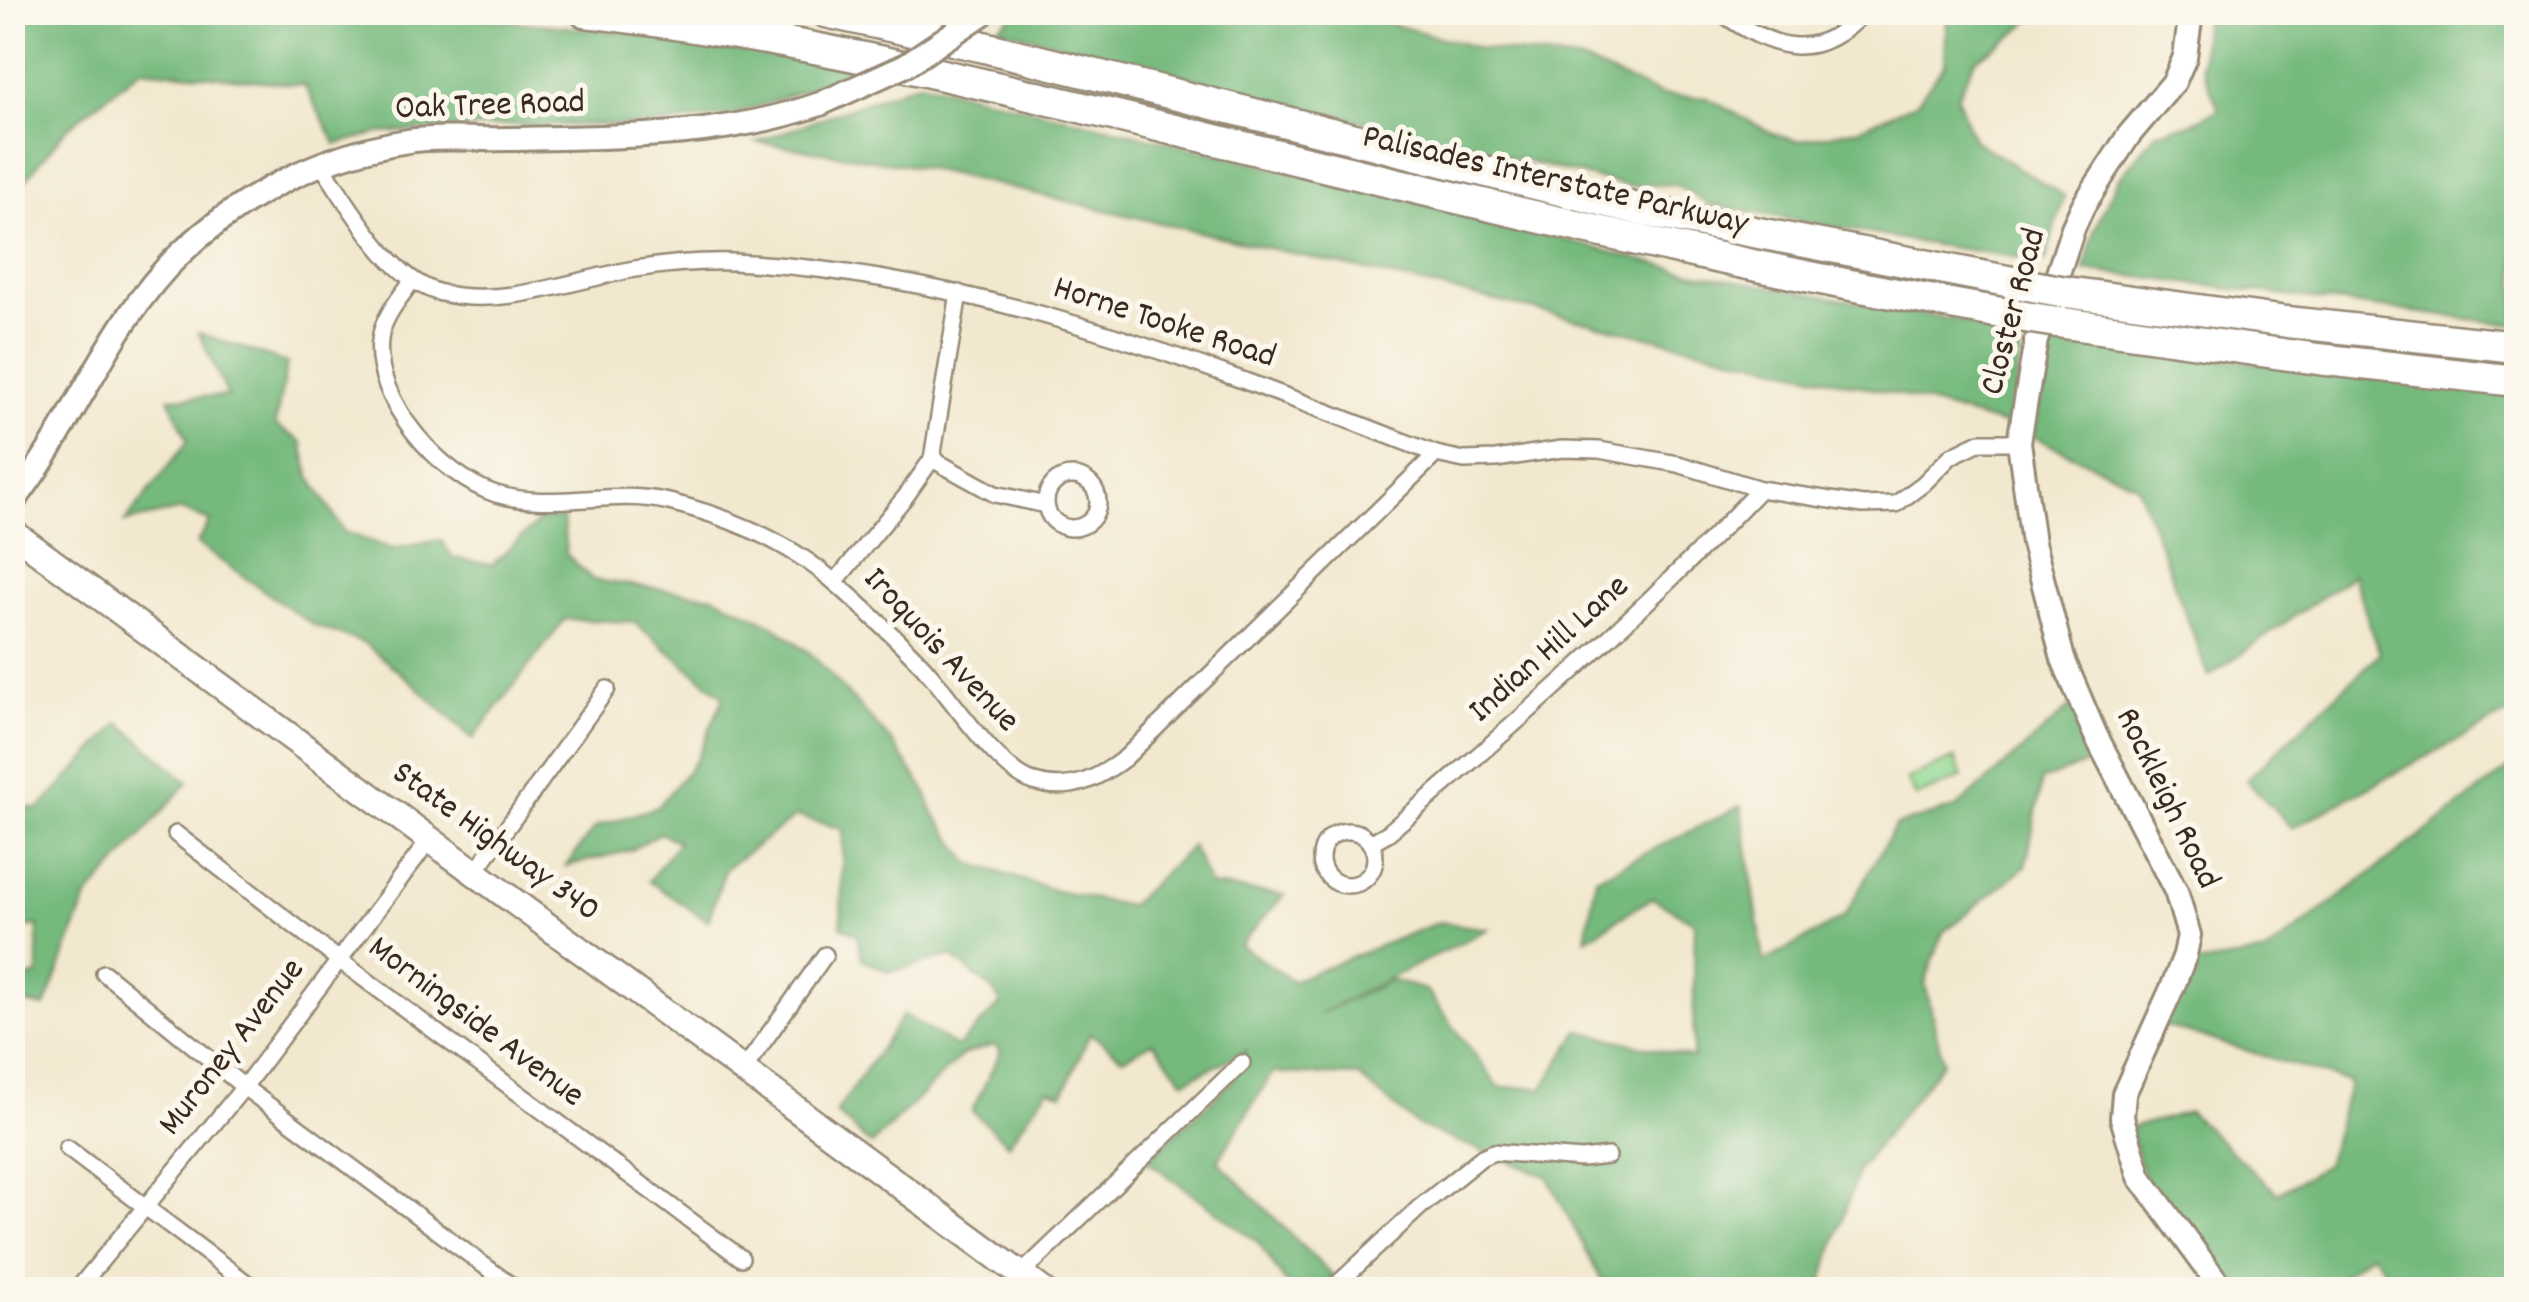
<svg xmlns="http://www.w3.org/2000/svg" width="2529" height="1302" font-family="Dekko,sans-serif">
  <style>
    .green { fill: #92d993; stroke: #668258; stroke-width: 2.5 }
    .forest { fill: #75b97d; stroke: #58724e; stroke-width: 2.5 }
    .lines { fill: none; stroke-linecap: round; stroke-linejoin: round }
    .street-casing { stroke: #968976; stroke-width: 20 }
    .secondary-casing { stroke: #968976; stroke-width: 28 }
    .primary-casing { stroke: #968976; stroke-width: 30 }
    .highway-casing { stroke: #968976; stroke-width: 35 }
    .street { stroke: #fff; stroke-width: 15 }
    .secondary { stroke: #fff; stroke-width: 22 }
    .primary { stroke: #fff; stroke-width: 25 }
    .highway { stroke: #fff; stroke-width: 30 }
    .secondary-bridge-casing { stroke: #968976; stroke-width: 28; stroke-linecap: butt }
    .highway-bridge-casing { stroke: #968976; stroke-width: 35; stroke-linecap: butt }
    .secondary-bridge { stroke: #fff; stroke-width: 22 }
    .highway-bridge { stroke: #fff; stroke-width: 30 }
    .labels { text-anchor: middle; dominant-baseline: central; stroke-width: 10; stroke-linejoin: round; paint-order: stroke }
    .street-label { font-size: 35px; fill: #3b2a1e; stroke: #fbf7ec }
  </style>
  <rect width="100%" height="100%" fill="#fbf7ec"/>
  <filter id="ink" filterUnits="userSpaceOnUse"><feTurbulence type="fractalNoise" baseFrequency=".01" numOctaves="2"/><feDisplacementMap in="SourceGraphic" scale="20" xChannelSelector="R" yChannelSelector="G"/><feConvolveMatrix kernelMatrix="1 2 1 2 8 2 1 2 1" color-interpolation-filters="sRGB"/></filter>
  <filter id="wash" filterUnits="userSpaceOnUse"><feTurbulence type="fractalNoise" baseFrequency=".0048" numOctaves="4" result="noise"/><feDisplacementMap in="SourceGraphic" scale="40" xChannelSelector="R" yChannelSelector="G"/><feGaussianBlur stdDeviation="2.25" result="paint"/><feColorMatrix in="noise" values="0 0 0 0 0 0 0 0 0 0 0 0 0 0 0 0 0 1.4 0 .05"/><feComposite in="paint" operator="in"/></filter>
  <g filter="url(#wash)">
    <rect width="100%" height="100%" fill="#f2e8cf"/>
    <!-- green -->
    <path class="green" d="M1955 758 1963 777 1916 797 1907 779Z"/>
    <!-- forest -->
    <g class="forest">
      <path d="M419 12 639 34 865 69 733 115 655 125H513L379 133 336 144 304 85 141 69 67 128 13 196V13Z"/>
      <path d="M1017 12 1351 13 1479 48 1584 62 1661 95 1707 98 1773 134 1798 141 1858 129 1916 103 1945 64 1947 13H2036L2019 31 1975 60 1957 96 1973 140 2064 196 2045 261 1935 245 1710 205 1674 184 1628 186 1330 114 997 28Z"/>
      <path d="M2205 13H2516V325L2084 270 2094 231 2117 181 2157 132 2188 125 2219 109 2201 65Z"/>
      <path d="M920 82 1479 217 1679 270 2023 332 2011 427 1904 396 925 168 757 142Z"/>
      <path d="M199 333 287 363 275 425 302 442 309 475 344 532 392 549 441 540 453 558 492 565 541 519 563 518 566 554 593 580 714 596 773 625 811 654 891 741 925 790 933 812 970 863 1056 891 1129 906 1192 846 1210 886 1284 895 1240 945 1292 981 1439 922 1488 929 1319 1014 1390 980 1426 990 1499 1087 1543 1088 1579 1031 1693 1058 1695 923 1652 898 1586 939 1596 878 1741 806 1764 962 1844 917 1895 826 1958 807 2079 699 2105 757 2042 780 2026 866 1943 932 1925 983 1943 1062 1858 1170 1820 1289H1717L1602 1281 1547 1176 1418 1126 1358 1076 1272 1073 1218 1161 1340 1284 1334 1289H1290L1258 1242 1147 1160 1232 1082 1246 1051 1184 1081 1153 1042 1123 1058 1090 1033 1063 1094 1048 1089 1008 1144 972 1111 1001 1051 994 1045 962 1055 871 1145 836 1113 903 1015 957 1047 1001 1004 994 991 951 956 890 972 862 959 857 935 841 926 843 829 796 816 725 869 708 921 649 881 678 842 660 833 631 850 566 866 595 827 658 807 696 760 724 697 634 622 565 619 473 739 412 682 364 643 313 625 197 544 210 521 181 510 125 522 188 441 169 398 228 396Z"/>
      <path d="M2048 337 2516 395V709L2292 828 2246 780 2380 654 2353 575 2209 676 2137 485 2033 437Z"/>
      <path d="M120 723 188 782 87 898 45 1007 13 1001V982L38 975V925L13 930V806L39 809Z"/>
      <path d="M2516 763V1289H2400L2371 1253 2325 1289H2231L2146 1184 2129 1128 2189 1112 2278 1194 2326 1165 2350 1082 2156 1023 2185 966 2266 953Z"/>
    </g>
  </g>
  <g filter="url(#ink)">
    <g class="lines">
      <defs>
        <g id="street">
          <path d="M1720 12C1772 49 1815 65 1864 12"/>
          <path d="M320 163C349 204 389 280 441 293 504 308 573 280 635 269 667 264 700 261 733 262 979 273 1209 366 1436 454L1464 460 1496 459 1562 449 1599 450 1678 464 1760 489 1863 505 1896 504 1923 484 1951 456 1980 442H2019"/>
          <path d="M412 281C400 298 382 318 380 340 373 400 440 476 496 494 552 511 613 488 669 502 730 517 791 543 838 585 866 610 894 636 920 663 949 693 998 772 1034 782 1071 793 1097 779 1125 758L1436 454"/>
          <path d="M932 459 995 494 1046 505"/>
          <circle cx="1072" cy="502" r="26"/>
          <path d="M835 582 906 496 932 459 959 293"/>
          <circle cx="1348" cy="858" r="27"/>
          <path d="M176 834 339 960 741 1258"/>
          <path d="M1370 843 1388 833C1517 723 1643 612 1760 489"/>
          <path d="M475 872 607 689"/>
          <path d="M104 973 244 1087 517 1290"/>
          <path d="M744 1069 825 955"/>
          <path d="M67 1148 256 1290"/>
          <path d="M1021 1274 1242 1063"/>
          <path d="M77 1290 244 1087 430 839"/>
          <path d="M1331 1290 1420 1207 1482 1157 1494 1152 1582 1159 1608 1156"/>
        </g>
        <g id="secondary">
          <path d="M2191 12 2185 57 2174 82 2129 135 2083 206 2073 228 2036 340 2019 442 2033 543 2063 659 2095 734 2176 891 2189 935 2185 955 2173 986 2124 1094 2122 1118 2140 1177 2223 1290"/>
          <path d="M12 503C75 425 108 323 181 253 244 194 322 154 408 141 439 136 474 140 506 139 611 137 719 139 820 104"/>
        </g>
        <path id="primary" d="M12 532 1042 1290"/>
        <g id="highway">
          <path d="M585 12C803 37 1015 91 1228 143 1493 207 1756 272 2025 317"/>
          <path d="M826 12 980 46 1645 211 2033 286"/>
          <path d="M2066 292 2287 322 2516 347"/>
          <path d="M2057 322 2318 359 2516 381"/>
        </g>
      </defs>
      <!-- street casing -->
      <use href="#street" class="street-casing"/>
      <!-- secondary casing -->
      <use href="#secondary" class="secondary-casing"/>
      <!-- primary casing -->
      <use href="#primary" class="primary-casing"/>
      <!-- highway casing -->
      <use href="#highway" class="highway-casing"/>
      <!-- street -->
      <use href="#street" class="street"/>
      <!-- secondary -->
      <use href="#secondary" class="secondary"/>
      <!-- primary -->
      <use href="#primary" class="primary"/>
      <!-- highway -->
      <use href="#highway" class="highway"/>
      <defs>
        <path id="secondary-bridge" d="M820 104 906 65 985 12"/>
        <g id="highway-bridge">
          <path d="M2033 286 2066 292"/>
          <path d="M2025 317 2057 322"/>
        </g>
      </defs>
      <!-- secondary-bridge casing -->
      <use href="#secondary-bridge" class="secondary-bridge-casing"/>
      <!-- highway-bridge casing -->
      <use href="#highway-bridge" class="highway-bridge-casing"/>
      <!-- secondary-bridge -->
      <use href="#secondary-bridge" class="secondary-bridge"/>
      <!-- highway-bridge -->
      <use href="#highway-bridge" class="highway-bridge"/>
    </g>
  </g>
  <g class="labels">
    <!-- street labels -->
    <g class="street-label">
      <text transform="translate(490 107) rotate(-2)">Oak Tree Road</text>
      <text transform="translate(1555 182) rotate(13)">Palisades Interstate Parkway</text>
      <text transform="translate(2015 312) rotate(-75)">Closter Road</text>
      <text transform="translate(1164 324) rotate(18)">Horne Tooke Road</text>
      <text transform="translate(1550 650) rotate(-42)">Indian Hill Lane</text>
      <text transform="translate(940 651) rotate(47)">Iroquois Avenue</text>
      <text transform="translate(2166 799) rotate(64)">Rockleigh Road</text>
      <text transform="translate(495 843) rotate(36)">State Highway 340</text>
      <text transform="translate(475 1023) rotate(37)">Morningside Avenue</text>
      <text transform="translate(233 1048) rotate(-52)">Muroney Avenue</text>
    </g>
  </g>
  <!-- margin -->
  <rect width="2529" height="1302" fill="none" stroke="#fbf7ec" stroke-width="50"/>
</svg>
